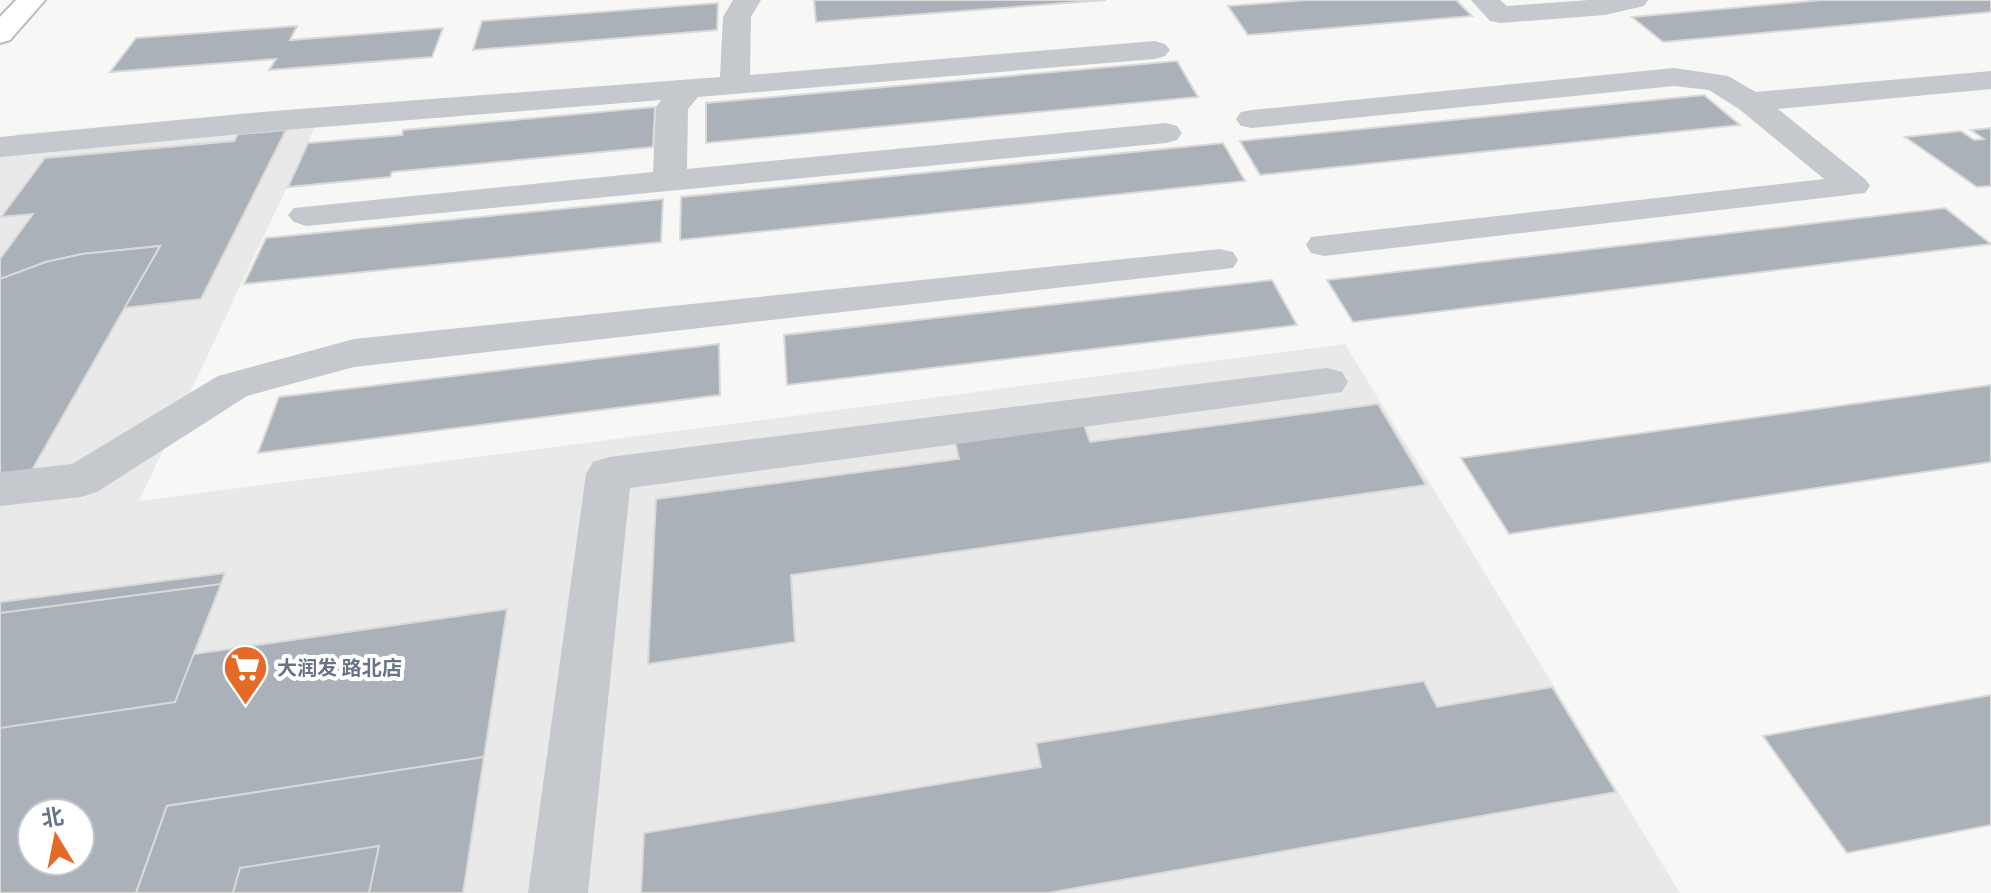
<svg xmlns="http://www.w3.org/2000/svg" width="1991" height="893" font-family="Lato,'Noto Sans SC',sans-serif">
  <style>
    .built { fill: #e8e9e8; fill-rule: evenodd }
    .building { fill: #abb1b9; stroke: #d9d9d7; stroke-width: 2; fill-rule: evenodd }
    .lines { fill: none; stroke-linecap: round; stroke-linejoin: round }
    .major-casing { stroke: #b8bbc0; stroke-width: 4 }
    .minor { fill: #c5c8cc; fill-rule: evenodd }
    .major { fill: #fff; fill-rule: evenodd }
    .labels { text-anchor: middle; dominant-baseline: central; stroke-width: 8; stroke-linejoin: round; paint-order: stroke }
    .poi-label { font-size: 20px; font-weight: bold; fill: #667486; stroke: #fff; text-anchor: start }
  </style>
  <rect width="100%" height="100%" fill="#f7f8f5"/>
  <!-- built -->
  <path class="built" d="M324 108 139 501 1345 344 1680 893H0V154L17 134ZM32 813H80V861H32Z"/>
  <!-- building -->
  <g class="building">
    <path d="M814 0H1106L816 22Z"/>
    <path d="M1307 0H1456L1472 16 1248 35 1228 6Z"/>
    <path d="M1822 0H1991V12L1663 42 1632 17Z"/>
    <path d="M718 3 717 30 473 50 482 21Z"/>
    <path d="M297 26 290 40 443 28 432 57 269 70 276 59 110 72 136 38Z"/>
    <path d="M1177 61 1198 97 706 143V103Z"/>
    <path d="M1704 95 1740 125 1260 175 1240 141Z"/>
    <path d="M655 107 653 147 392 172 390 177 288 187 308 143 402 135 403 130Z"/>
    <path d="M1991 128V186L1977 187 1905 137 1961 131 1974 140 1984 139 1971 130Z"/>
    <path d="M286 130 201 299 124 308 160 246 82 254 46 262 0 279V259L33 214 1 217 45 158 234 141 238 134Z"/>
    <path d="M1223 143 1245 181 680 240 681 197Z"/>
    <path d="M663 199 661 242 244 284 266 238Z"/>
    <path d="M1945 208 1991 244 1353 322 1327 280Z"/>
    <path d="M160 246 32 470 0 474V279L46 262 82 254Z"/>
    <path d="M1272 280 1297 325 787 385 784 335Z"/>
    <path d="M719 344 720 395 258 453 279 397Z"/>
    <path d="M1991 385V462L1509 534 1461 458Z"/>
    <path d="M1378 404 1426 485 791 575 795 642 648 664 656 499 959 459 955 441 1084 425 1090 442Z"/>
    <path d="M225 573 194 654 507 609 484 757 167 806 136 893H0V602ZM32 813H80V861H32Z"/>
    <path d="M221 584 175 702 0 728V613Z"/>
    <path d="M1424 681 1437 707 1552 687 1616 792 1048 893H641L644 833 1041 767 1036 743Z"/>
    <path d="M1991 695V825L1847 853 1763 736Z"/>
    <path d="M484 757 463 893H136L167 806Z"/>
    <path d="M379 846 369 893H233L240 868Z"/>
  </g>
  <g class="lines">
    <defs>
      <path id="major" d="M16 0H45L10 40 0 43V17Z"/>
    </defs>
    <!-- major casing -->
    <use href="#major" class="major-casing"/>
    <!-- minor -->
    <g class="minor">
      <path d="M733 0H761L751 17 750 75 1155 41 1165 44 1170 50 1165 56 1155 59 698 97 688 109 687 169 1166 123 1177 126 1182 133 1177 140 1166 143 306 226 294 222 288 215 294 208 653 172 656 107 661 100 273 131 0 157V137L273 111 720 77 723 17Z"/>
      <path d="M1471 0H1500L1507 6 1589 0H1648L1644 6 1605 15 1500 23 1490 21Z"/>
      <path d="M1674 68 1728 76 1756 92 1991 71V89L1778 109 1865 179 1870 186 1865 193 1324 256 1311 253 1306 245 1311 237 1824 179 1739 109 1709 90 1674 86 1252 128 1241 126 1236 119 1241 112 1252 110Z"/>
      <path d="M1220 249 1233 252 1238 260 1233 268 354 367 247 396 97 492 81 497 0 506V472L72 464 218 376 354 339Z"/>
      <path d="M1327 368 1342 372 1348 382 1342 392 630 488 588 893H528L586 474 593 462 609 457Z"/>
    </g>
    <!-- major -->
    <use href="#major" class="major"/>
  </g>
  <!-- icons -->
  <defs>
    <symbol id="supermarket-pin" viewBox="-11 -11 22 30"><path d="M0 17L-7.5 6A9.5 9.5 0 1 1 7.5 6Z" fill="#e56a27" stroke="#fff"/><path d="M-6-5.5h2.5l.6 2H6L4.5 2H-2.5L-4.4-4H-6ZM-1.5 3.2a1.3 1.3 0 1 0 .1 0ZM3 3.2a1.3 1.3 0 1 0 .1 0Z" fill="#fff"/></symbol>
  </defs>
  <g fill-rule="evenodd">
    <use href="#supermarket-pin" x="220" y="642" width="51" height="69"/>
  </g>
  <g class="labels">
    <!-- poi labels -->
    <g class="poi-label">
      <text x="277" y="667">大润发 路北店</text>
    </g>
  </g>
  <!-- north arrow -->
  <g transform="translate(56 837) rotate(350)"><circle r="38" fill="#ffffff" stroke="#c2c7cf" stroke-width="2"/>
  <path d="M0-6L14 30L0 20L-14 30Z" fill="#e56a27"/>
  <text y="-12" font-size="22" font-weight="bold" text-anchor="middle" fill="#667486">北</text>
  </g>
</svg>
